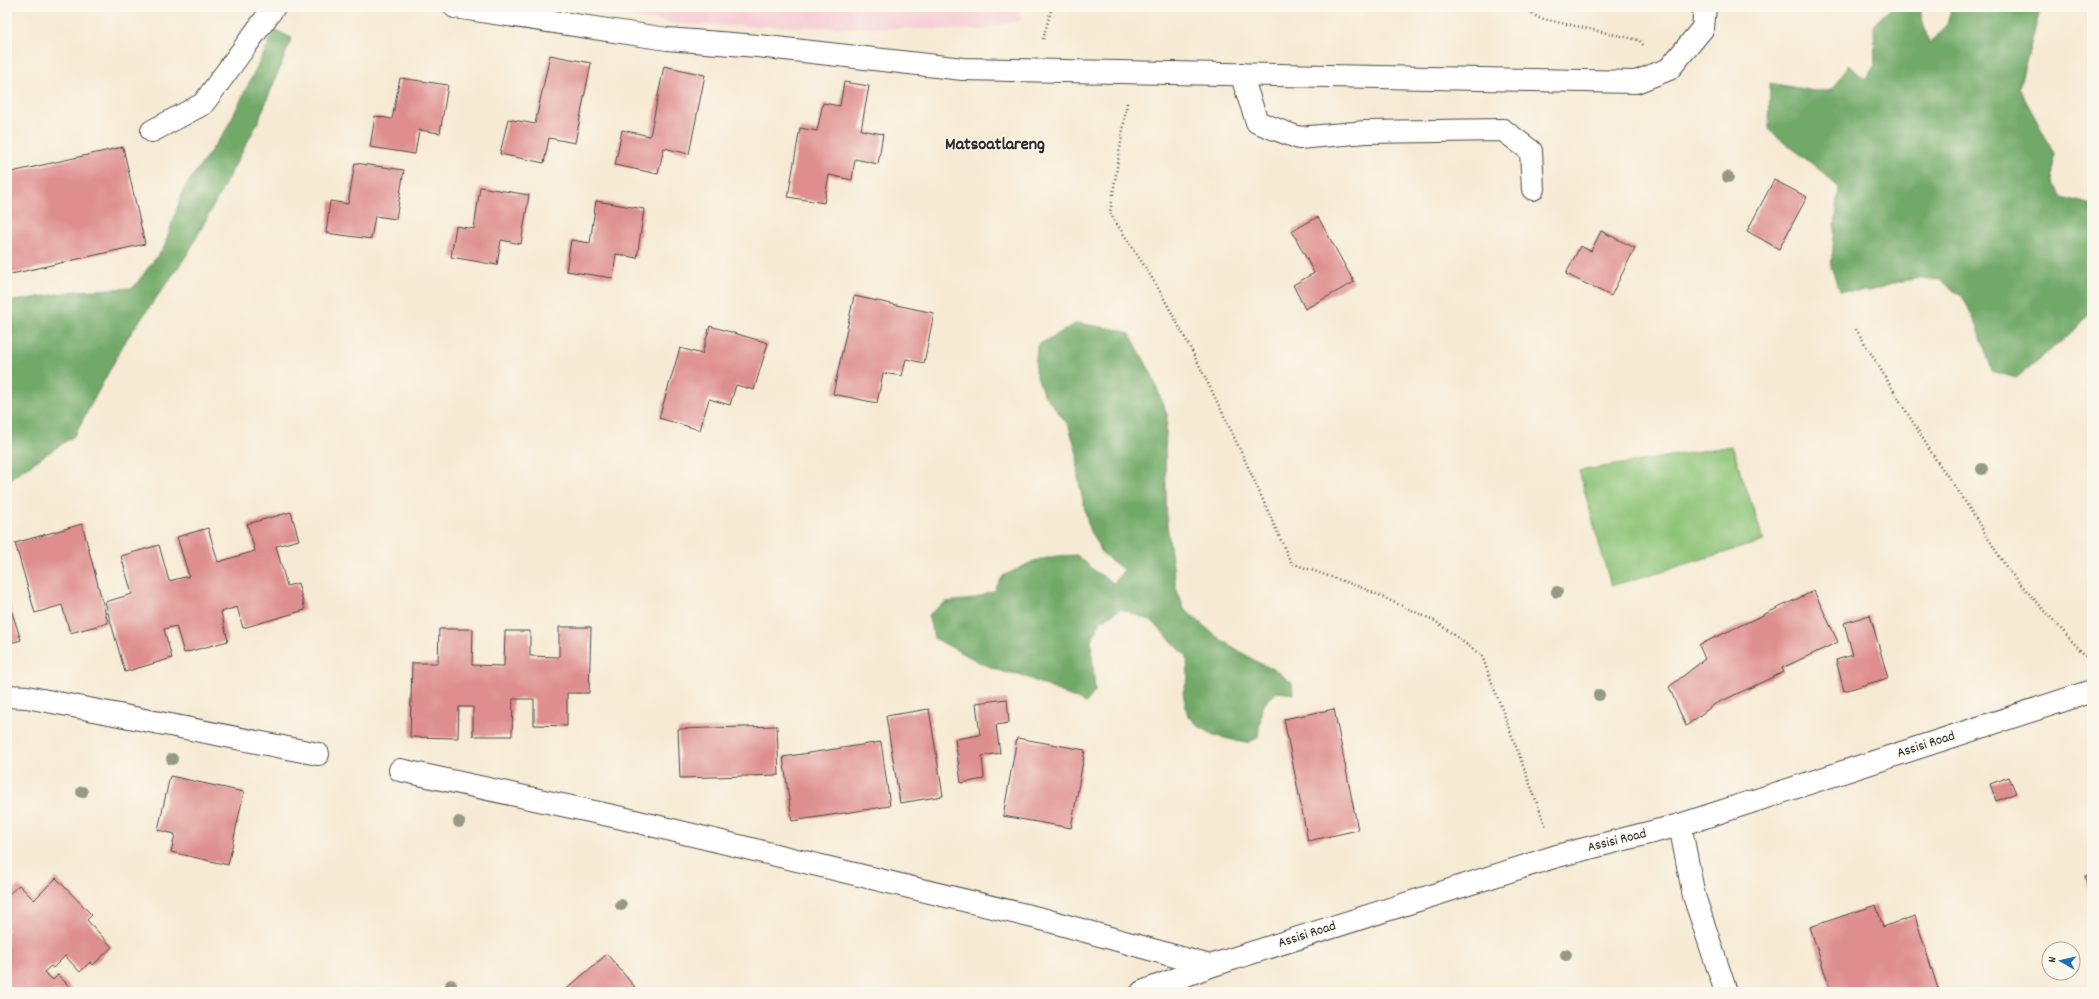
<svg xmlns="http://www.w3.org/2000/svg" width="2099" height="999" font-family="Dekko,sans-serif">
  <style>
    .built { fill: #f6cfd7 }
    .green { fill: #8cc376; stroke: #5c7750 }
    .forest { fill: #71a967; stroke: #4e6a49 }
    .building { fill: #de8e8e }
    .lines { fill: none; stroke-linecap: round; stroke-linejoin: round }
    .minor-casing { stroke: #494844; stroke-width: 24 }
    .path { stroke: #494844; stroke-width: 2.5; stroke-dasharray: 1 3; stroke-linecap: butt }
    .minor { stroke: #fff; stroke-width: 22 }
    .tree { fill: #969a84 }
    .labels { text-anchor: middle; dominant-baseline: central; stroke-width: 3; stroke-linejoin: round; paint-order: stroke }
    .street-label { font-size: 14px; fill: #2b2b2b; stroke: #fbf7ec }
    .district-label { font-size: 18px; font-weight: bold; fill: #2b2b2b; stroke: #fbf7ec }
  </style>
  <rect width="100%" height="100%" fill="#fbf7ec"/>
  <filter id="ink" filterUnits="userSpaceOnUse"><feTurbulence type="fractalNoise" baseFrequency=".025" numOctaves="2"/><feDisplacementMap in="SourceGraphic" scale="8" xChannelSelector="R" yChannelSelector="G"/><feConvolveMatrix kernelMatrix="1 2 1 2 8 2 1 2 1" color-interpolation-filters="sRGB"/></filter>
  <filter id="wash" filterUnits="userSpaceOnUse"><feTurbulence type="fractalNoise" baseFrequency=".012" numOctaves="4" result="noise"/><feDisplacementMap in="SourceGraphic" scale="16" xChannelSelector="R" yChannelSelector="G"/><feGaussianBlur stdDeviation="0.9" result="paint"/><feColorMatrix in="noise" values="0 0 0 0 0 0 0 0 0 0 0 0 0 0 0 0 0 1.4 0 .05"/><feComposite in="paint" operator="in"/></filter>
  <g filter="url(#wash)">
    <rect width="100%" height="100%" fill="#f6ead4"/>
    <!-- built -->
    <path class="built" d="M567 7H1018L1022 20 982 30 685 25Z"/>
    <!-- green -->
    <path class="green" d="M1732 446 1764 541 1611 586 1579 471Z"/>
    <!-- forest -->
    <g class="forest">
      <path d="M1892 7H1919L1929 44 1947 24 1952 7H2041L2019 88 2054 153 2052 183 2063 197 2092 205V311L2074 331 2016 378 1992 371 1978 328 1964 299 1941 280 1921 278 1898 282 1870 291H1840L1831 267 1839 188 1820 170 1769 130 1770 83 1814 91 1833 90 1848 65 1865 79 1875 65 1874 24Z"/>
      <path d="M275 30 292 38 258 122 187 255 126 340 74 436 15 475 7 483V302L77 291 133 288 164 247 184 188 226 130Z"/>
      <path d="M1077 323 1120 330 1130 334 1152 375 1167 415 1165 450 1167 525 1176 588 1184 609 1217 637 1257 662 1275 670 1292 683 1293 694 1277 692 1262 705 1258 738 1246 743 1216 736 1200 727 1188 716 1183 693 1188 678 1187 657 1153 622 1121 609 1101 621 1091 641 1095 691 1086 703 1019 674 1003 672 981 663 934 638 928 615 946 602 974 599 994 591 1003 576 1034 561 1056 556 1077 555 1096 572 1114 583 1124 570 1103 554 1089 529 1078 477 1077 454 1069 426 1043 393 1035 371 1037 346Z"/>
    </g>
    <g id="blocks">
      <!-- building -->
      <g class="building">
        <path d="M550 55 591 63 575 143 549 138 544 163 500 154 508 119 535 124Z"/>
        <path d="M664 66 705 75 689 154 664 148 658 174 615 165 622 130 650 136Z"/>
        <path d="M400 78 448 85 440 133 419 130 415 154 370 147 375 116 392 119Z"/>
        <path d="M844 82 869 86 861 130 883 134 878 164 855 159 852 180 829 175 824 203 788 197 800 128 817 131 823 103 840 106Z"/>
        <path d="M123 147 145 244 7 275V173Z"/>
        <path d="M355 163 404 170 396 219 375 216 371 239 326 233 330 201 348 204Z"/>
        <path d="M1774 180 1807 197 1779 249 1747 231Z"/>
        <path d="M480 187 529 195 521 244 501 240 497 265 451 257 456 226 474 229Z"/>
        <path d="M596 201 644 209 637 258 616 254 613 278 566 271 571 240 590 243Z"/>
        <path d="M1318 217 1354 282 1305 309 1293 285 1314 273 1292 231Z"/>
        <path d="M1601 231 1635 248 1611 296 1566 274 1580 246 1591 251Z"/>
        <path d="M854 296 934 313 924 363 906 359 902 376 883 373 877 403 833 394Z"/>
        <path d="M710 326 768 343 754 390 736 385 730 405 709 399 700 430 659 418 680 348 702 354Z"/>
        <path d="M291 512 299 540 276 546 287 586 298 583 305 610 243 628 237 607 221 612 228 641 184 653 176 626 164 629 172 658 125 672 105 602 132 594 121 556 159 545 169 581 189 576 177 537 208 528 218 562 255 551 247 524Z"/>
        <path d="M82 524 108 623 70 633 62 605 35 613 15 543Z"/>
        <path d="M1814 591 1838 642 1782 668 1784 672 1715 704 1686 726 1669 687 1705 659 1699 645Z"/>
        <path d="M7 597 21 640 7 644Z"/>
        <path d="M1870 615 1888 678 1844 691 1836 660 1853 655 1844 623Z"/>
        <path d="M559 627H591L589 693H567V726L534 725V699H513L512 736H473V707H459L458 738 410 737 412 663H438L439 629H473L472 665 504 666 505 631H530V656L559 657Z"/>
        <path d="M1007 699 1009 723 996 725 1000 753 982 756 984 779 961 783 955 739 980 735 976 703Z"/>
        <path d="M929 709 943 796 900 803 886 716Z"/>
        <path d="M1334 709 1358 830 1308 841 1284 719Z"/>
        <path d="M777 726 779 775 680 778 678 729Z"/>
        <path d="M1017 738 1085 750 1071 828 1003 816Z"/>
        <path d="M881 742 890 806 792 821 783 757Z"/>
        <path d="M170 776 244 792 228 865 171 852 175 834 158 830Z"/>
        <path d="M2009 777 2016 793 1996 801 1990 784Z"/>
        <path d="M2092 874V899L2085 876Z"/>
        <path d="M56 878 92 915 87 920 112 947 93 965 90 962 80 972 65 956 53 968 51 966 44 972 53 980 58 975 72 989 70 992H7V896L19 885 34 900Z"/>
        <path d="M1876 905 1883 927 1915 916 1939 992H1847V990L1831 992 1810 927Z"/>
        <path d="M607 954 639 992H563Z"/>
      </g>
    </g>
  </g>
  <g filter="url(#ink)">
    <use href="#blocks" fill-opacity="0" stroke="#494844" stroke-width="1"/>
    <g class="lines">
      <defs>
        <g id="minor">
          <path d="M455 7 667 39 758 46 963 69 1636 82 1669 69 1703 28 1705 7"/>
          <path d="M1241 74 1257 122 1299 138 1366 132 1503 130 1531 151 1533 189"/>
          <path d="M152 131 203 104 274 7"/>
          <path d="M7 696 27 697 318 754"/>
          <path d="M400 770 622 818 1046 920 1210 966"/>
          <path d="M1680 825 1694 896 1726 992"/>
          <path d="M1142 992 1210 966 1557 856 1680 825 2092 691"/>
        </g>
      </defs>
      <!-- minor casing -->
      <use href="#minor" class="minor-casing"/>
      <!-- path -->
      <g class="path">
        <path d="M1522 7 1539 18 1639 40 1644 46"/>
        <path d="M1043 39 1052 7"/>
        <path d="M1127 103 1110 213C1127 240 1146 267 1162 295 1210 382 1251 472 1291 563L1363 588 1435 621 1482 656 1546 827"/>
        <path d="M1856 329 1936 460 1961 495 2008 570 2090 661"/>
      </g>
      <!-- minor -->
      <use href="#minor" class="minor"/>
    </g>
    <!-- trees -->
    <g class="tree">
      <circle cx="1728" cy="177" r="6"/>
      <circle cx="1982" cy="469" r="6"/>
      <circle cx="1557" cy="592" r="6"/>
      <circle cx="1599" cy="695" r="6"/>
      <circle cx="172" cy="759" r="6"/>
      <circle cx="82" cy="792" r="6"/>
      <circle cx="459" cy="822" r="6"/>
      <circle cx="621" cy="905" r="6"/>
      <circle cx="1566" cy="955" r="6"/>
      <circle cx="451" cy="985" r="6"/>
    </g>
  </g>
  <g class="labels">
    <!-- street labels -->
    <g class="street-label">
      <text transform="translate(1926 745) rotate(-18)">Assisi Road</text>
      <text transform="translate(1617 841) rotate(-14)">Assisi Road</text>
      <text transform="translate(1307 935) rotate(-18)">Assisi Road</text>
    </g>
    <!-- district labels -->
    <g class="district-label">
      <text x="995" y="145">Matsoatlareng</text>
    </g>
  </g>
  <!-- margin -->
  <rect width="2099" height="999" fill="none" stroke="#fbf7ec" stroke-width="24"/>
  <!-- north arrow -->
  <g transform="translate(2061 961) rotate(278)"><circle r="19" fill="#fbf7ec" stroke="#a8a59f"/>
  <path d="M0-3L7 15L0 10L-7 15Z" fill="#1f6fb2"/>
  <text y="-6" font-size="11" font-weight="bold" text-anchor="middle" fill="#2b2b2b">N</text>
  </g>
</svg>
